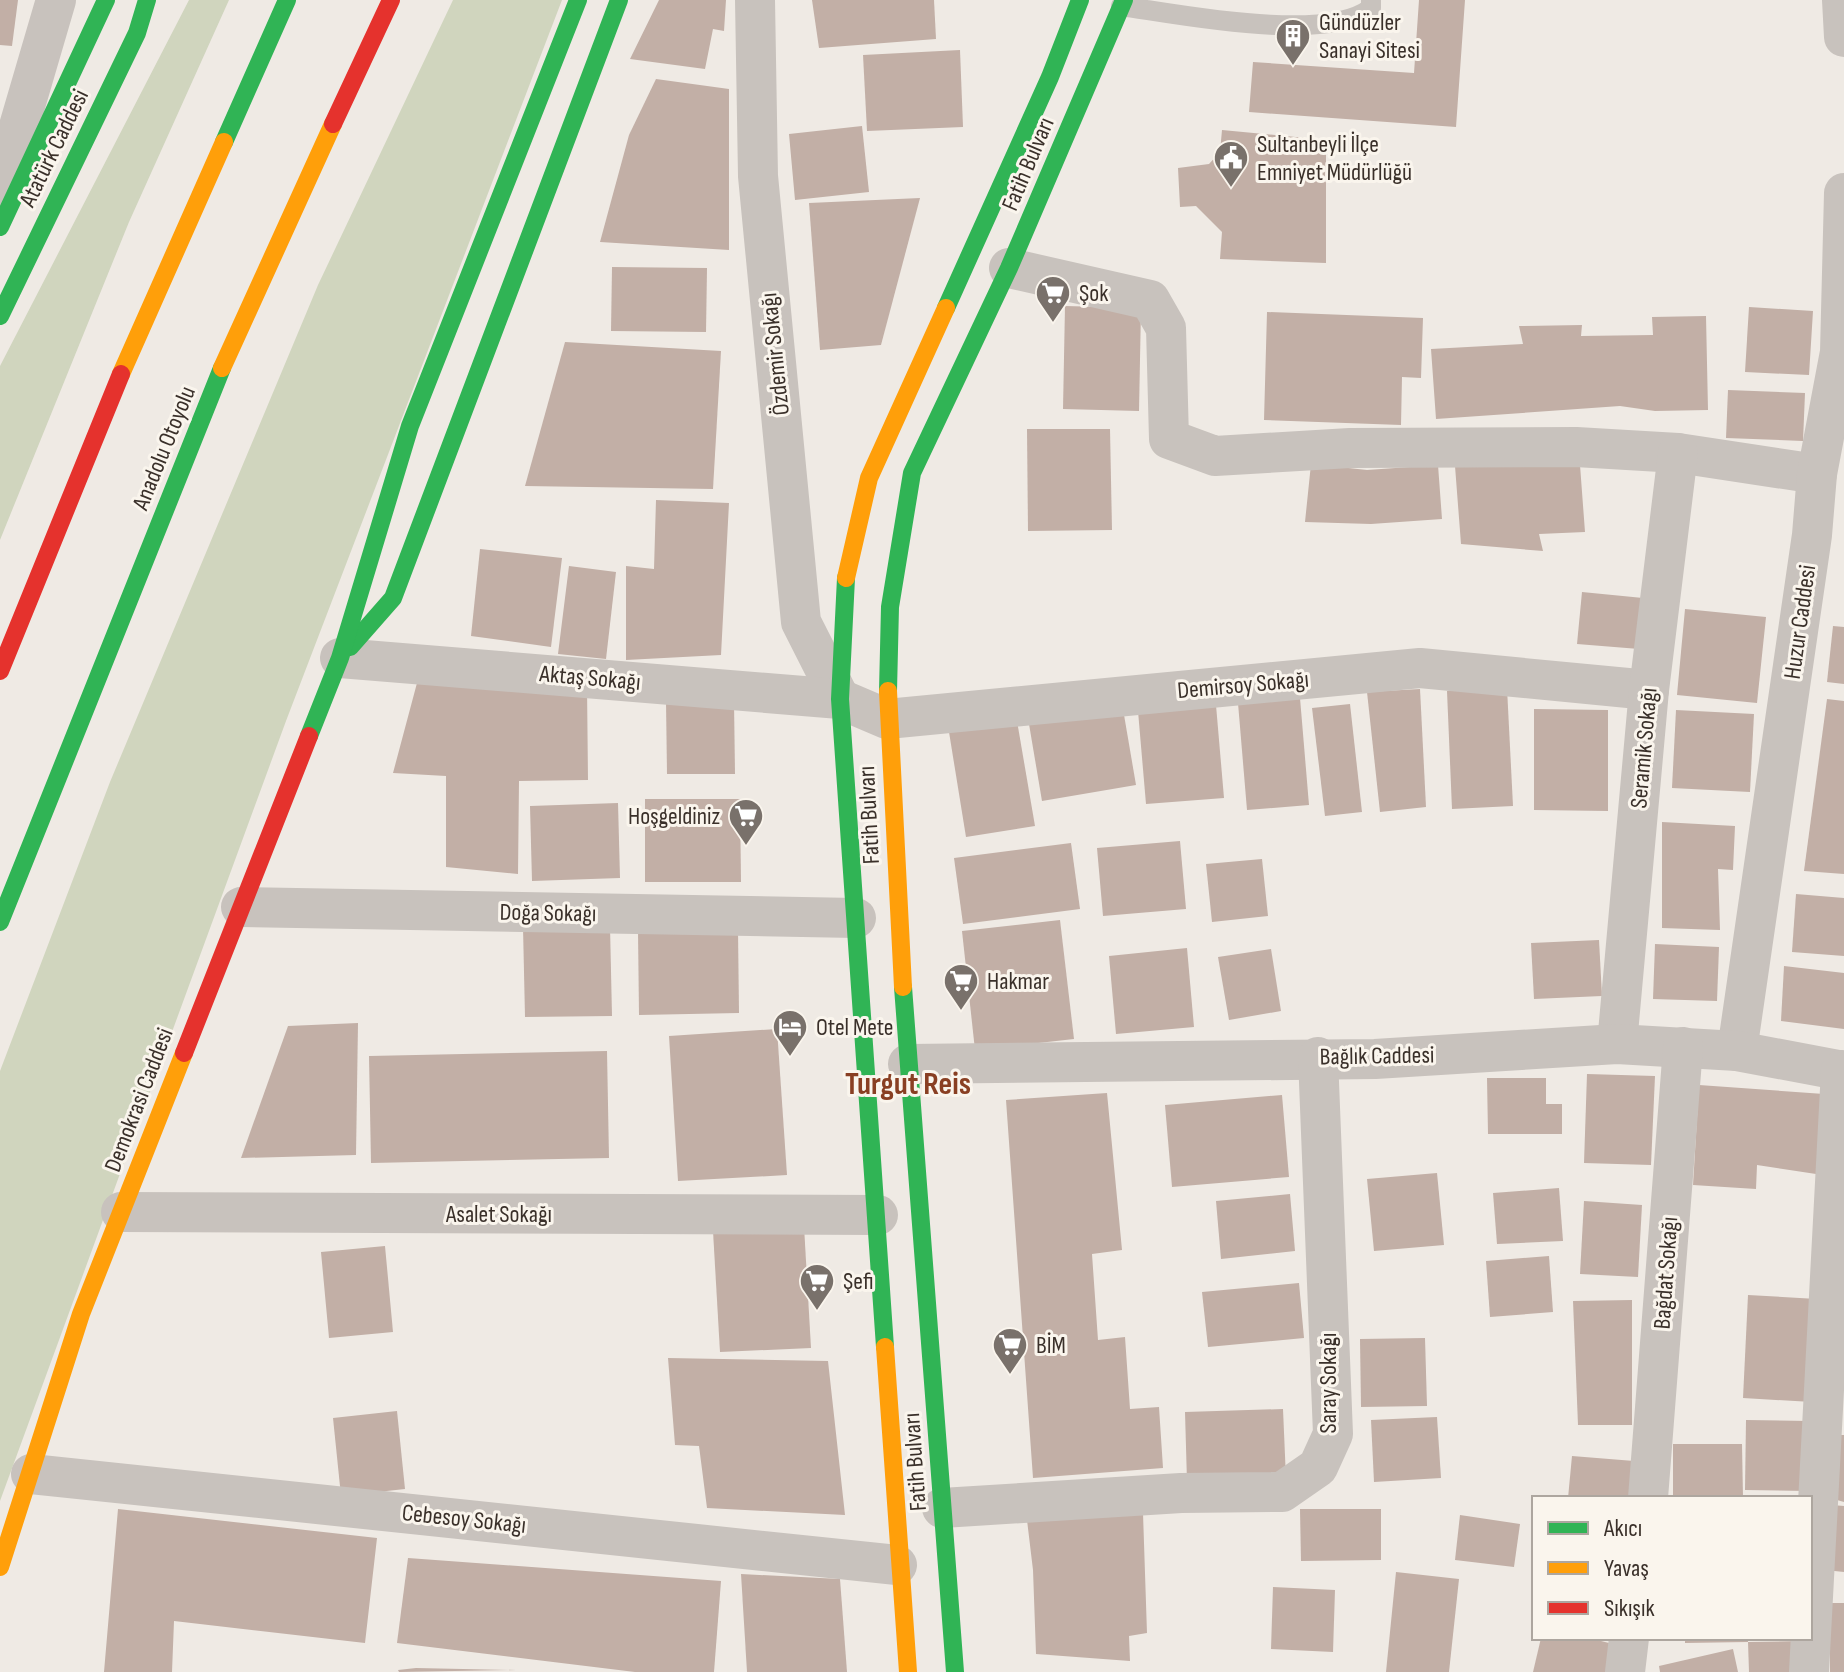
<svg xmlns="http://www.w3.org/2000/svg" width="1844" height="1672" font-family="'Sofia Sans Condensed',sans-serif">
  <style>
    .green { fill: #d0d5be }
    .building { fill: #c2afa6 }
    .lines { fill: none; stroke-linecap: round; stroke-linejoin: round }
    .lane { stroke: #c8c2bd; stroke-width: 20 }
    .street { stroke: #c8c2bd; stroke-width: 40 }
    .fast { stroke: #30b455; stroke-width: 18 }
    .slow { stroke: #ff9f0a; stroke-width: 18 }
    .jam { stroke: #e5322d; stroke-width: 18 }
    .labels { text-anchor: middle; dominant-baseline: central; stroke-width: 6; stroke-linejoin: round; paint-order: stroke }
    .poi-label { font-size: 24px; fill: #3a302a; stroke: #faf5ed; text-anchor: start }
    .street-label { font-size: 24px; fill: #3a302a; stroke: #faf5ed }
    .district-label { font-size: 32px; font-weight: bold; fill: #893f23; stroke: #faf5ed }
  </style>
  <rect width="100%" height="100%" fill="#efeae4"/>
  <!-- green -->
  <g class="green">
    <path d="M189 0H229L129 222 0 540V366Z"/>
    <path d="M453 0H562L286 721 0 1501V1071L110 782 318 285Z"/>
  </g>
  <!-- building -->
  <g class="building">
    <path d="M0 0H18L12 46 0 45Z"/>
    <path d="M659 0H726L724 31 713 29 705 69 630 59Z"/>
    <path d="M812 0H934L936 39 819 48Z"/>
    <path d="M1419 0H1465L1456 127 1249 112 1253 62 1414 73Z"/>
    <path d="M960 50 963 127 867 131 863 55Z"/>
    <path d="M656 79 729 89V250L600 242 629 135Z"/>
    <path d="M862 126 869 192 795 200 789 134Z"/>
    <path d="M1222 130 1326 140V263L1220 259 1222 232 1196 206 1180 207 1178 168 1209 164 1220 152Z"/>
    <path d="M920 198 881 345 820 350 809 203Z"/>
    <path d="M612 267 707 268 706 332 611 331Z"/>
    <path d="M1065 306 1141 308 1139 411 1063 409Z"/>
    <path d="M1749 307 1813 311 1809 375 1745 372Z"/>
    <path d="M1267 312 1423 318 1421 378 1402 377 1401 425 1264 420Z"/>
    <path d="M1706 316 1708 410 1655 411 1620 406 1436 419 1431 349 1523 344 1519 326 1582 325 1581 336 1653 335 1652 317Z"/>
    <path d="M565 342 721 351 713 489 525 486Z"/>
    <path d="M1728 390 1805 393 1803 441 1726 438Z"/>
    <path d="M1027 429H1110L1112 530 1028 531Z"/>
    <path d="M1311 464 1367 470 1438 465 1442 519 1371 524 1305 522Z"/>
    <path d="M1580 465 1585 532 1539 534 1543 551 1461 544 1455 466Z"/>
    <path d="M656 500 729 503 721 655 626 660V566L654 569Z"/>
    <path d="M480 549 562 558 551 647 471 636Z"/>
    <path d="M569 566 616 572 606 659 558 654Z"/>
    <path d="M1582 592 1643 598 1639 649 1577 644Z"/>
    <path d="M1685 609 1766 617 1757 703 1677 695Z"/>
    <path d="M1833 626 1844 627V684L1827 682Z"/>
    <path d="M417 683 587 686 588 780 519 781 518 874 446 867V776L393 773Z"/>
    <path d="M1507 688 1513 806 1452 809 1447 691Z"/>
    <path d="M1420 689 1426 807 1380 812 1367 692Z"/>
    <path d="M1300 698 1309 805 1247 810 1238 703Z"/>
    <path d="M1827 699 1844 701V874L1804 871Z"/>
    <path d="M666 701H734L735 774H667Z"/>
    <path d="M1350 704 1362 812 1325 816 1312 708Z"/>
    <path d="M1216 705 1224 798 1146 804 1138 711Z"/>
    <path d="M1123 709 1136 785 1042 801 1029 724Z"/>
    <path d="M1534 709 1608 710V811L1534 810Z"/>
    <path d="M1676 710 1754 714 1750 792 1672 788Z"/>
    <path d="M1017 721 1035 826 966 837 949 732Z"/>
    <path d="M645 799H740L741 882H645Z"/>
    <path d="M618 803 620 878 532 881 530 806Z"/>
    <path d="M1662 822 1735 826 1733 870 1718 869 1720 930 1662 928Z"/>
    <path d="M1180 841 1186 909 1103 916 1097 848Z"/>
    <path d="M1071 843 1080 909 963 924 954 858Z"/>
    <path d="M1262 859 1268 916 1212 922 1206 864Z"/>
    <path d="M1796 894 1844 898V956L1792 952Z"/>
    <path d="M1060 920 1074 1039 975 1050 962 931Z"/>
    <path d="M610 926 612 1016 525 1017 523 927Z"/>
    <path d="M738 930 739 1013 639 1015 638 931Z"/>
    <path d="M1599 940 1602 996 1534 999 1531 943Z"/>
    <path d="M1655 944 1719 947 1717 1001 1653 999Z"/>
    <path d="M1187 948 1194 1027 1116 1034 1109 956Z"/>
    <path d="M1271 949 1281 1011 1229 1020 1218 957Z"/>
    <path d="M1784 966 1844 973V1029L1781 1021Z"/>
    <path d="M358 1023 356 1155 241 1158 288 1026Z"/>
    <path d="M777 1029 787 1175 678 1181 669 1036Z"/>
    <path d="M607 1051 609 1158 371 1163 369 1056Z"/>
    <path d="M1587 1074 1655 1076 1651 1165 1584 1163Z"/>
    <path d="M1487 1078H1546V1104H1562V1134H1488Z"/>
    <path d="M1699 1085 1824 1094 1816 1174 1757 1165 1756 1189 1693 1185Z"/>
    <path d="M1107 1093 1122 1250 1092 1254 1098 1340 1125 1337 1130 1409 1159 1407 1163 1468 1033 1478 1006 1100Z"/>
    <path d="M1282 1095 1289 1177 1172 1187 1165 1105Z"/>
    <path d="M1437 1173 1444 1245 1374 1251 1367 1179Z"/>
    <path d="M1559 1188 1563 1241 1497 1244 1493 1193Z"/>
    <path d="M1290 1194 1295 1251 1221 1259 1216 1201Z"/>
    <path d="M1584 1201 1642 1205 1638 1277 1580 1274Z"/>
    <path d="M804 1226 811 1348 720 1352 713 1231Z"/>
    <path d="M385 1246 393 1332 329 1338 321 1252Z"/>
    <path d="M1549 1256 1553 1312 1490 1317 1486 1261Z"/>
    <path d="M1299 1283 1304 1338 1208 1347 1202 1292Z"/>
    <path d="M1748 1295 1817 1299 1812 1402 1743 1398Z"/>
    <path d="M1632 1300V1425H1578L1573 1301Z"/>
    <path d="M1425 1338 1427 1406 1361 1407 1360 1339Z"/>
    <path d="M668 1358 828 1361 845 1515 707 1508 699 1446 675 1445Z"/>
    <path d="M1283 1409 1286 1479 1187 1482 1185 1412Z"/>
    <path d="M397 1411 405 1489 341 1496 333 1418Z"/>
    <path d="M1437 1417 1441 1478 1374 1482 1371 1420Z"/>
    <path d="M1746 1420 1809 1421 1808 1491 1745 1490Z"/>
    <path d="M1838 1435H1844V1502L1837 1500Z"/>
    <path d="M1673 1444H1742L1743 1498H1673Z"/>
    <path d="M1572 1456 1634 1461 1632 1498H1568Z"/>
    <path d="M1832 1505 1844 1506V1572L1825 1570Z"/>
    <path d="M118 1509 377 1538 365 1643 174 1621 172 1672H104Z"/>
    <path d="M1300 1509H1381V1560L1301 1561Z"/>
    <path d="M1143 1513 1147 1633 1129 1636 1130 1661 1036 1654 1033 1570 1027 1520Z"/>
    <path d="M1460 1515 1520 1524 1514 1567 1455 1560Z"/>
    <path d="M408 1558 721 1581 714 1672H635L397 1643Z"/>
    <path d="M1396 1572 1459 1579 1449 1672H1386Z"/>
    <path d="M741 1574 840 1579 847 1672H747Z"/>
    <path d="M1273 1587 1335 1590 1333 1652 1271 1649Z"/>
    <rect x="1830" y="1603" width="14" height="69"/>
    <path d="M1541 1638H1589L1613 1644 1606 1672H1533Z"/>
    <path d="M1685 1638H1748V1642L1685 1643Z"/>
    <path d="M1802 1641 1803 1672H1749L1748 1642Z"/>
    <path d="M1733 1649 1738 1672H1660L1659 1666Z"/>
    <path d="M398 1670 416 1668 516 1670 399 1672Z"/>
  </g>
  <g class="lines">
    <!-- lane -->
    <path class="lane" d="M1121 6C1178 14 1326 44 1371 8V0"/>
    <!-- street -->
    <g class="street">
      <path d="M755 0 758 176 801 622 840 699"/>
      <path d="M1842 0 1844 37"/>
      <path d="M0 191 56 0"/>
      <path d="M1009 268 1150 300 1166 328 1169 439 1215 456 1350 448 1576 447 1678 453 1817 474"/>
      <path d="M340 658 840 699 887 719 1420 668 1649 690"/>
      <path d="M241 907 856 918"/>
      <path d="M1617 1044 1649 690 1678 453"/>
      <path d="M1737 1051 1812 535 1817 474 1840 352 1844 193"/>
      <path d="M908 1064 1375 1059 1617 1044 1737 1051 1844 1071"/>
      <path d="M121 1212 878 1215"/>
      <path d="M31 1474 897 1565"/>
      <path d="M1648 1498 1683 1047"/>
      <path d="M942 1508 1181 1493 1282 1492 1318 1467 1333 1434 1318 1057"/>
      <path d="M1625 1672 1629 1638"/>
      <path d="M1809 1672 1841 1070"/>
    </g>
    <!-- fast -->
    <g class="fast">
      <path d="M224 142 287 0"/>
      <path d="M0 227 106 0"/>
      <path d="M946 308 1050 77 1080 0"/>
      <path d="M0 316 137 33 147 0"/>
      <path d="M846 578 840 699 885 1347"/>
      <path d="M350 647 393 598 619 0"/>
      <path d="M888 691 890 607 912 473 1009 268 1124 0"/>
      <path d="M309 736 340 658 410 426 578 0"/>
      <path d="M0 922 222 368"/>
      <path d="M903 987 955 1672"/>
    </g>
    <!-- slow -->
    <g class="slow">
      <path d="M222 368 333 124"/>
      <path d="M121 374 224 142"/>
      <path d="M846 578 869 478 946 308"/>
      <path d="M888 691 903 987"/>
      <path d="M885 1347 908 1672"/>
      <path d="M0 1567 81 1314 184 1053"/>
    </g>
    <!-- jam -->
    <g class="jam">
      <path d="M333 124 391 0"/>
      <path d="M0 671 121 374"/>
      <path d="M184 1053 309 736"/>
    </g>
  </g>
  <!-- icons -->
  <defs>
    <symbol id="building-pin" viewBox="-11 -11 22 30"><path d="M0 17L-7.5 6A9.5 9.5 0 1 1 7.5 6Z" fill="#79716b" stroke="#faf5ed"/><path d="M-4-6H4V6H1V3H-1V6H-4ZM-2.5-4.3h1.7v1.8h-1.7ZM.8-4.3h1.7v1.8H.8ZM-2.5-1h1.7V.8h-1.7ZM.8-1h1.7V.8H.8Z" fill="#fff"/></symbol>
    <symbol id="civic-pin" viewBox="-11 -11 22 30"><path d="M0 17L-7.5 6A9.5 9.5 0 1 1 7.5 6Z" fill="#79716b" stroke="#faf5ed"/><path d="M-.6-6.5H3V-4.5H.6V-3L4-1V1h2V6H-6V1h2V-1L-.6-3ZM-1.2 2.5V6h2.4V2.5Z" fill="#fff"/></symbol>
    <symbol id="supermarket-pin" viewBox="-11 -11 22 30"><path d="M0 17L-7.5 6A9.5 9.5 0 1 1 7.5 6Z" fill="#79716b" stroke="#faf5ed"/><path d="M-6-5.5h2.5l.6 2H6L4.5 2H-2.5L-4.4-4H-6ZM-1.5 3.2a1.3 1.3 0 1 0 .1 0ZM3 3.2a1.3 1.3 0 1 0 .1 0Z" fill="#fff"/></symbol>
    <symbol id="hotel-pin" viewBox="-11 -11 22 30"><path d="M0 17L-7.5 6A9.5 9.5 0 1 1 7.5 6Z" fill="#79716b" stroke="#faf5ed"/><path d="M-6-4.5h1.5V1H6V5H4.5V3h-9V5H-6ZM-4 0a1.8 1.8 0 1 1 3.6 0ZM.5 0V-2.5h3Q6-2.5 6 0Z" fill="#fff"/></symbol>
  </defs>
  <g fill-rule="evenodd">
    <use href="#building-pin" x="1273" y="16" width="40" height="54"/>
    <use href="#civic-pin" x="1211" y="138" width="40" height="54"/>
    <use href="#supermarket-pin" x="1033" y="273" width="40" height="54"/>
    <use href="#supermarket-pin" x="726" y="796" width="40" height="54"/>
    <use href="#supermarket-pin" x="941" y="961" width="40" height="54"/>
    <use href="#hotel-pin" x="770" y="1007" width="40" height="54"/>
    <use href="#supermarket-pin" x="797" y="1261" width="40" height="54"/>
    <use href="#supermarket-pin" x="990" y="1325" width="40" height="54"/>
  </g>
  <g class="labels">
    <!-- poi labels -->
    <g class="poi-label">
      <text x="1319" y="22">Gündüzler<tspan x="1319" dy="28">Sanayi Sitesi</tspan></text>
      <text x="1257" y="144">Sultanbeyli İlçe<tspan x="1257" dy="28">Emniyet Müdürlüğü</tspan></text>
      <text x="1079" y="293">Şok</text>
      <text x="720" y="816" text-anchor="end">Hoşgeldiniz</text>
      <text x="987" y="981">Hakmar</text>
      <text x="816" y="1027">Otel Mete</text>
      <text x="843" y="1281">Şefi</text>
      <text x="1036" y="1345">BİM</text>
    </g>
    <!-- street labels -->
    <g class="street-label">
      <text transform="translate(54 148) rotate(-64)">Atatürk Caddesi</text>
      <text transform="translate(1028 164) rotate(-67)">Fatih Bulvarı</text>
      <text transform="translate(775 354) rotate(-96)">Özdemir Sokağı</text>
      <text transform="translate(164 448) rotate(-68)">Anadolu Otoyolu</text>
      <text transform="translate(1800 622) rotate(-82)">Huzur Caddesi</text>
      <text transform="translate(590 678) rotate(5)">Aktaş Sokağı</text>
      <text transform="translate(1243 685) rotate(-5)">Demirsoy Sokağı</text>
      <text transform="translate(1644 748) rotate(-85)">Seramik Sokağı</text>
      <text transform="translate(869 815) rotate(-93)">Fatih Bulvarı</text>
      <text transform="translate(548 913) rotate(1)">Doğa Sokağı</text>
      <text transform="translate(1377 1056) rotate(-1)">Bağlık Caddesi</text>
      <text transform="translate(139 1100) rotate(-69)">Demokrasi Caddesi</text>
      <text x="499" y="1214">Asalet Sokağı</text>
      <text transform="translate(1666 1273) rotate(-86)">Bağdat Sokağı</text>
      <text transform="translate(1328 1383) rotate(-90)">Saray Sokağı</text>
      <text transform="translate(915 1462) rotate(-94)">Fatih Bulvarı</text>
      <text transform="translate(464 1519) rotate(6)">Cebesoy Sokağı</text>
    </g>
    <!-- district labels -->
    <g class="district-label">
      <text x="908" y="1084">Turgut Reis</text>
    </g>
  </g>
  <!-- legend -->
  <rect x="1532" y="1496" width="280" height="144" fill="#faf5ed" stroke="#ada69f" stroke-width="2"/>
  <rect x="1548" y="1522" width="40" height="12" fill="#30b455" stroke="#ada69f" stroke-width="2"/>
  <text x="1604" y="1536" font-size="24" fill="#3a302a">Akıcı</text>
  <rect x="1548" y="1562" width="40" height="12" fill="#ff9f0a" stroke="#ada69f" stroke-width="2"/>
  <text x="1604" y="1576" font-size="24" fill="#3a302a">Yavaş</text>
  <rect x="1548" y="1602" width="40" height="12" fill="#e5322d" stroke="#ada69f" stroke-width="2"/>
  <text x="1604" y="1616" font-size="24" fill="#3a302a">Sıkışık</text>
</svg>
